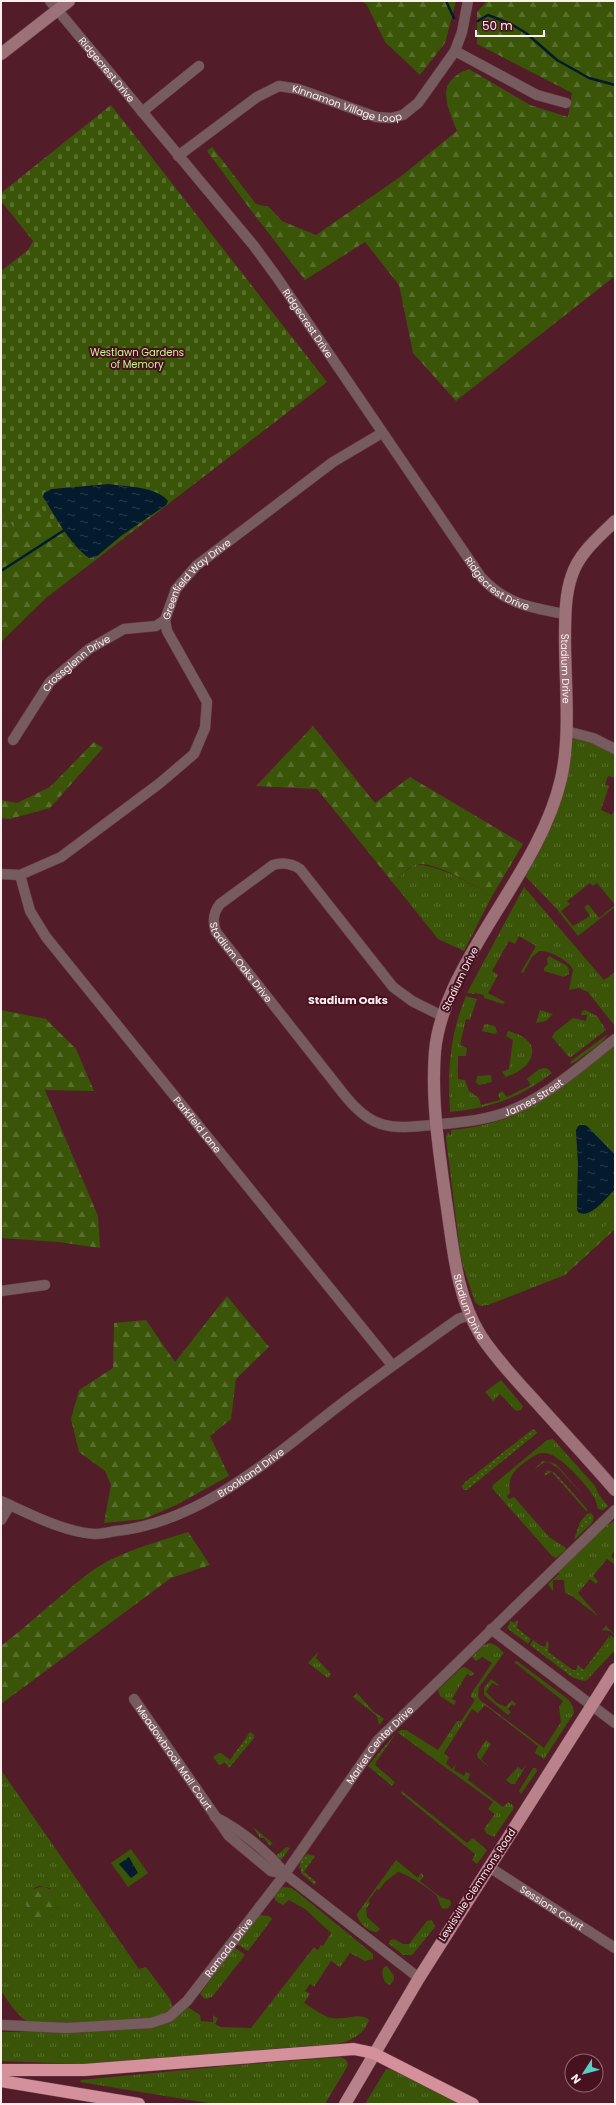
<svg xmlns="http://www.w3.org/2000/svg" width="616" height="2105" font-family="Poppins,sans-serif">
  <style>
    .grass { fill: url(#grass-tufts); fill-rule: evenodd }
    .forest { fill: url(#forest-firs) }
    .cemetery { fill: url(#cemetery-stones) }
    .garden { fill: url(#garden-dots) }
    .pitch { fill: #3a5508 }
    .water { fill: url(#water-ripples) }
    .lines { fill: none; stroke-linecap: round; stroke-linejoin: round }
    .stream { stroke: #041a2d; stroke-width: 2.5 }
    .street-casing { stroke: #6d3e49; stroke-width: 11 }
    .secondary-casing { stroke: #6d3e49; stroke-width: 13 }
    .primary-casing { stroke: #6d3e49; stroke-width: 13 }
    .highway-casing { stroke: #6d3e49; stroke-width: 13 }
    .street { stroke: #765b5f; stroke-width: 10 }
    .secondary { stroke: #9c7178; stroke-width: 12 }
    .primary { stroke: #b9828b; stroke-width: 12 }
    .highway { stroke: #d4919c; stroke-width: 12 }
    .labels { text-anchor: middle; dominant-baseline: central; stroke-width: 4; stroke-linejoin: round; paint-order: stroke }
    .street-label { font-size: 10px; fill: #fdeef0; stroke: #471120 }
    .park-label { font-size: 10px; fill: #c7f788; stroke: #471120 }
    .neighbourhood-label { font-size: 11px; font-weight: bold; fill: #fdeef0; stroke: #471120 }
  </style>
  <defs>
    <pattern id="grass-tufts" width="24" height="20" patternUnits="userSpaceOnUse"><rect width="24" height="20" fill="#3a5508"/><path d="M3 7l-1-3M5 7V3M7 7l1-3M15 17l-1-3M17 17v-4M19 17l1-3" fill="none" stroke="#576e2c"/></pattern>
    <pattern id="forest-firs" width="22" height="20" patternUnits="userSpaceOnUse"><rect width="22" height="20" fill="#3a5508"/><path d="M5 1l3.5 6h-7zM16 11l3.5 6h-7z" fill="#576e2c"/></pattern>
    <pattern id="cemetery-stones" width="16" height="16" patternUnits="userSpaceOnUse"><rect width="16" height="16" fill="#3a5508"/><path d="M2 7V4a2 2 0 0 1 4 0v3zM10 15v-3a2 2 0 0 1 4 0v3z" fill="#576e2c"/></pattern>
    <pattern id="garden-dots" width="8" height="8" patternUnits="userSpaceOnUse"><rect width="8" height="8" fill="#3a5508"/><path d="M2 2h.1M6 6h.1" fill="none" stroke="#576e2c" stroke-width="1.8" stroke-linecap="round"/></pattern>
    <pattern id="water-ripples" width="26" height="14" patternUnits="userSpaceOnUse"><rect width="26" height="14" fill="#041a2d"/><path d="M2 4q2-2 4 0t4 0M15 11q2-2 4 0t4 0" fill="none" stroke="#2a3c4c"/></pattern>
  </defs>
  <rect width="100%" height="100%" fill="#521c29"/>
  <!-- grass -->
  <g class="grass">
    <path d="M573 736H577L615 754V778L608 776 605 785 609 786 601 810 612 815 615 806V907L578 936 556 908 524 875 569 765ZM590 883 593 886 597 883 615 905 599 918 588 904 584 907 590 916 573 926 561 911 570 904 567 901Z"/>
    <path d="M415 864C444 867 468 882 492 896L464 951 438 939 394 884 404 872Z"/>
    <path d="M524 887 604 980 615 972 614 1025 588 992 579 988 569 990 573 970C570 961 549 950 539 951L532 957 523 973 521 972 536 946 519 936 515 944 509 941 492 971 498 975 488 993 505 1002 503 1004 484 998V995L475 993 474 994 467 993Z"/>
    <path d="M549 956 567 966 569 970V974L564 977 544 971V968L548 964 547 959Z"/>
    <path d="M466 996 477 999 470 1020 466 1019 460 1045 467 1048 466 1056H458V1079L465 1080 469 1091 479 1098 481 1105 500 1100 498 1094 502 1091 507 1097 531 1085 527 1079C536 1072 544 1062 552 1073 519 1098 492 1108 450 1112 448 1069 449 1037 466 996Z"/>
    <path d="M540 1010 553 1014 546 1021 536 1023Z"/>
    <path d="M585 1010 597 1016 606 1030 571 1057 568 1056 552 1037 554 1033 573 1018 586 1021 587 1015H581L582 1011Z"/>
    <path d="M486 1024 495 1026 497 1032 495 1034 482 1031 484 1025Z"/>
    <path d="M508 1031C545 1040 536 1067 506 1077L502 1072 509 1069 513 1040 506 1036Z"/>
    <path d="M608 1034 602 1042 575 1062 570 1064 571 1061Z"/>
    <path d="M615 1045V1155L585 1125 576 1130 578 1162 577 1209H594L615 1189V1217L562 1269 565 1275 488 1305 480 1306 475 1302 461 1260 446 1138 448 1131 449 1135H451V1130C526 1123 559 1089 615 1045Z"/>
    <path d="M491 1075 492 1082 479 1085 476 1082 477 1076Z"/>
    <path d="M501 1380 523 1406 521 1410 516 1411 500 1394 493 1401 485 1392Z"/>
    <path d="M553 1439 595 1486 599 1495 608 1506 603 1510 598 1509C597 1505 596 1501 594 1497 587 1485 558 1452 544 1453 535 1453 527 1461 520 1466 511 1474 508 1480 510 1493L507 1496 509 1499 514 1497 549 1537 566 1548V1550L556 1558 552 1556 492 1488 493 1485 547 1440Z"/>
    <path d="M615 1520V1551L611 1556 615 1560V1565L607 1559 593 1576 598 1581 596 1584 590 1579 578 1593 598 1616 572 1596 565 1593 564 1580H553V1591L548 1584 559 1574 557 1572 603 1528Z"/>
    <path d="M606 1626 613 1633H615V1650L587 1680 585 1672 609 1640 611 1635 613 1638 615 1636 610 1631 602 1630Z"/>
    <path d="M490 1643 497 1646 504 1653 479 1687 478 1696 480 1700 544 1748 561 1722 559 1707 563 1701 514 1662 517 1661 569 1700 573 1707 574 1713 544 1759 535 1753 538 1746 485 1705 478 1713 472 1709 444 1753 449 1758 446 1763 452 1769 456 1765 454 1770 464 1776 466 1772 470 1774 468 1780 503 1807 508 1802 513 1805 514 1808 494 1837 487 1834 484 1829 495 1814 488 1809 493 1802 397 1732 401 1730H406L438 1750 457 1721H461L475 1700 471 1697V1694L492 1663 482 1657 476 1661 472 1657 484 1645Z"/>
    <path d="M318 1652 316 1658 331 1674 328 1678 308 1663Z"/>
    <path d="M465 1667 474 1673 472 1676 467 1674 452 1699 456 1701 454 1705 440 1696 438 1690 461 1668Z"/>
    <path d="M491 1679 499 1685 504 1680 498 1686 492 1683 486 1692 497 1703 506 1707 512 1700 516 1704 514 1706 512 1704 508 1709 511 1712 508 1715 484 1695V1688Z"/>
    <path d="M357 1693 373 1711 384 1719 379 1725 377 1716 353 1697Z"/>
    <path d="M486 1740 491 1744 481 1759 489 1767 478 1758 477 1754Z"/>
    <path d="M219 1753H221L230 1760 219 1765 213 1757Z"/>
    <path d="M372 1761 376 1762 375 1765 395 1782 392 1786 368 1766Z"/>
    <path d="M527 1764 515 1784H511L506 1780 518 1767 522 1770Z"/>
    <path d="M533 1768H536L537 1771 521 1794 519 1791Z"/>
    <path d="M1 1770 139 1969 146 1967 170 1999 173 2008C167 2012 161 2015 154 2017 137 2021 38 2028 27 2021 16 2015 9 2002 1 1991ZM39 1886 50 1888 58 1907 52 1916H32L26 1907 34 1888Z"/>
    <path d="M402 1791 467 1843 473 1838 487 1850 477 1864 472 1860 475 1854 401 1793Z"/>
    <path d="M253 1827 282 1851 286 1847 290 1848 281 1860 275 1856 282 1851 272 1843 270 1846 264 1838H260Z"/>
    <path d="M396 1860 418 1878 421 1873 424 1876 420 1881 440 1897 450 1900 451 1904 448 1908 443 1909C439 1905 439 1899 436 1895 430 1889 406 1873 398 1872L385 1882 379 1890 377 1889 368 1901 370 1903 366 1909 367 1917 380 1929 377 1932C369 1932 358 1923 357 1914Z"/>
    <path d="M283 1887 291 1888 296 1891 373 1954V1959L365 1961 350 1953 340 1967 331 1961 314 1987 310 1984 305 1991 310 1994 304 2003C312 2007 323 2017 332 2018 343 2021 361 2011 369 2020 362 2040 341 2044 322 2047L321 2045 84 2064 1 2061V2032H85L172 2020 188 2007 200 2015 201 2021 213 2022V2015L218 2019 215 2024 220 2027 251 2028 314 1947 318 1950 321 1945 323 1946 331 1933 305 1909 289 1900 283 1905 276 1901 273 1895Z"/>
    <path d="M259 1915 269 1916 272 1919 248 1951 237 1944Z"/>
    <path d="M432 1920 435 1927 412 1955H403L389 1944 390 1940 394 1939 403 1944H409L427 1921Z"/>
    <path d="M234 1947 245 1955 212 1997 205 1999 200 1994Z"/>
    <path d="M387 1966 394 1976V1980L390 1985C382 1982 382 1974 383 1968Z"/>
    <path d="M340 2057 345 2059 348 2063 347 2067 325 2104H214L80 2082 81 2080 226 2066Z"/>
    <path d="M386 2069H390L463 2104H365Z"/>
  </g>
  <!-- forest -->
  <g class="forest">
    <path d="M362 1H456L445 43 420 75 385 42 367 5Z"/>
    <path d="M487 1H615V276L456 401 413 353 399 285 365 242 305 280 253 213 207 151 212 147 256 204 269 207 282 221 316 235 400 177 457 131C447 104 434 82 469 69L530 105 568 117 572 93 477 44V12Z"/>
    <path d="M1 505 13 527 41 507 89 565 46 598 1 642Z"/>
    <path d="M313 726 375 803 410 777 523 844 492 896C477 887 431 858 414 865 405 869 400 877 394 884L317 789 256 786Z"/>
    <path d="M94 742 103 748 50 808 10 819 1 818V800L17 803 50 787Z"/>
    <path d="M1 1010 46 1019 76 1049 94 1091 45 1090 98 1216 100 1248 58 1242 1 1238Z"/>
    <path d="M615 1217V1229L565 1275 562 1269 587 1243Z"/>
    <path d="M227 1296 269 1347 236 1379 231 1419 210 1436 229 1476 176 1505 144 1519 104 1523 111 1485 105 1471 79 1452 71 1419 79 1390 113 1368 114 1323 146 1320 175 1362Z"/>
    <path d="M188 1532 210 1565 171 1578 1 1704V1646C31 1623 59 1596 89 1573 117 1552 155 1543 188 1532Z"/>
    <circle cx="42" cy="1903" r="16"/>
  </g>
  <!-- cemetery -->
  <path class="cemetery" d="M111 105 327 382 89 565 41 508 13 527 1 505V271L28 250 33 241 1 201V193Z"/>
  <!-- garden -->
  <g class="garden">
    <path d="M533 1429 537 1432 536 1434 467 1490H464L462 1487 464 1483Z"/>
    <path d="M543 1461 556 1464 584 1496 558 1468 550 1463 545 1462 534 1469Z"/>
    <path d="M547 1470 555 1473 587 1509V1512L552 1472 544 1476Z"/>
    <path d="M591 1513 594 1517 592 1523 574 1540 580 1522 587 1514Z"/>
    <path d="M518 1620 517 1628 531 1639 528 1644 507 1628 511 1621 514 1623Z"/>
    <path d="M609 1634V1640L585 1672 587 1680 583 1681 572 1677 530 1645 533 1640 541 1646 545 1647 547 1641 549 1644 548 1652 573 1670H576L578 1665 584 1670 608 1638Z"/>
    <path d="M250 1732 254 1735V1738L229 1768 225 1762 230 1760Z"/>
    <path d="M397 1732 376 1762 372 1761Z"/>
    <path d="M307 1854 315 1856 304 1872 316 1882 315 1885 301 1873V1868H299L301 1860Z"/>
  </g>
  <!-- pitch -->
  <path class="pitch" d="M131 1849 148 1873 128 1887 111 1863Z"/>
  <!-- water -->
  <g class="water">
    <path d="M109 484C126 487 156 486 168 501L166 505 121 536 96 557 89 558C69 544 56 517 43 497L44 493 52 489Z"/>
    <path d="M579 1125H585L588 1127 615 1155V1189C607 1197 590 1220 578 1212L577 1209 578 1162 576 1130Z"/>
    <path d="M129 1857 138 1873 131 1878 119 1864Z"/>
  </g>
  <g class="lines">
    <!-- stream -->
    <g class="stream">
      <path d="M446 1 454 18"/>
      <path d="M478 21 488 15 511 24 526 33 557 60 589 78 615 85"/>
      <path d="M1 571 66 529"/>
    </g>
    <defs>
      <g id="street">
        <path id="s1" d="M50 1 254 246 276 276 481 577C505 604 532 608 565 614"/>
        <path d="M455 51 537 95 566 103"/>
        <path d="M142 112 199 66"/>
        <path id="s2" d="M178 156 257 97 279 86 298 89 376 117 391 118 403 115 418 103 455 51 462 32 468 1"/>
        <path d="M566 731 593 738 615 749"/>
        <path id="s3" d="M13 740 50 682 89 649 124 629 156 626 165 620"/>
        <path id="s4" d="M1 874 20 875 61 857 160 783 194 754 205 728 207 702 167 631 165 620 176 589 196 566 333 462 382 433"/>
        <path id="s5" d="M20 875 30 911 46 937 392 1365"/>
        <path id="s6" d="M442 1016 412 1001 393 987 300 869C291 863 283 862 273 865L220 904C213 913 212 921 216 932L346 1097C373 1130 392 1129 432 1125 455 1123 479 1121 501 1114 544 1100 580 1066 615 1039"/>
        <path d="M1 1291 45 1285"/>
        <path id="s7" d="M1 1501C30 1514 63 1532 95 1534 102 1534 110 1532 116 1531 204 1522 278 1452 345 1401 382 1373 420 1346 458 1319L470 1315"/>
        <path d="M1 1520 10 1505"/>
        <path d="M491 1629 615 1723"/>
        <path id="s8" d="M134 1699 229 1836 271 1871 285 1874"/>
        <path d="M215 1817C239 1829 269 1852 285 1874L419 1978"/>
        <path id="s9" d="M489 1867 615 1948"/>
        <path id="s10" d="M1 2025 67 2028 151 2023 169 2017 187 2001 285 1874 378 1740 615 1510"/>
      </g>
      <g id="secondary">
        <path d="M1 54 69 1"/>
        <path id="s11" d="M615 521C599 537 579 553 572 575 565 594 565 618 565 639 565 685 571 734 561 779 544 853 484 920 453 989 444 1009 437 1029 435 1051 431 1100 439 1152 446 1201 453 1247 456 1296 481 1336 496 1359 517 1381 536 1402 562 1431 589 1460 615 1490"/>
      </g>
      <path id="primary" d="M345 2104 419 1978 615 1669"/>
      <g id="highway">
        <path d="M1 2070H84L354 2049 373 2053 473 2104"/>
        <path d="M1 2081 139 2104"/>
      </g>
    </defs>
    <!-- street casing -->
    <use href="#street" class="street-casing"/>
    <!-- secondary casing -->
    <use href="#secondary" class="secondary-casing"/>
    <!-- primary casing -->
    <use href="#primary" class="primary-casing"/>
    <!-- highway casing -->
    <use href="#highway" class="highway-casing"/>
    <!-- street -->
    <use href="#street" class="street"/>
    <!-- secondary -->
    <use href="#secondary" class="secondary"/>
    <!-- primary -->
    <use href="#primary" class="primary"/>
    <!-- highway -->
    <use href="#highway" class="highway"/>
  </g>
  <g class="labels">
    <!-- street labels -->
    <g class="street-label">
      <text stroke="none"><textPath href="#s1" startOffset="89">Ridgecrest Drive</textPath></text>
      <text stroke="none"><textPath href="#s2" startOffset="194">Kinnamon Village Loop</textPath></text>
      <text stroke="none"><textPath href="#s1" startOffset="413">Ridgecrest Drive</textPath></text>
      <text stroke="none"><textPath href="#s4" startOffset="432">Greenfield Way Drive</textPath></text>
      <text stroke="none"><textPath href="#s1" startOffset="737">Ridgecrest Drive</textPath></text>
      <text stroke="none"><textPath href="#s3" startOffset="101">Crossglenn Drive</textPath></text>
      <text stroke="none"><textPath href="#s11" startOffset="164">Stadium Drive</textPath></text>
      <text stroke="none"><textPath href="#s6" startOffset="370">Stadium Oaks Drive</textPath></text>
      <text transform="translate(460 979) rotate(-64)">Stadium Drive</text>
      <text stroke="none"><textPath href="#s6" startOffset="744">James Street</textPath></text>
      <text stroke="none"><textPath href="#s5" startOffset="309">Parkfield Lane</textPath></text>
      <text stroke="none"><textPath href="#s11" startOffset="836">Stadium Drive</textPath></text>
      <text stroke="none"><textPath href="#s7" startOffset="270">Brookland Drive</textPath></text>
      <text stroke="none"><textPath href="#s10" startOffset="514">Market Center Drive</textPath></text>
      <text stroke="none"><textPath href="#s8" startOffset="71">Meadowbrook Mall Court</textPath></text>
      <text transform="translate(477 1885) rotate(-57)">Lewisville Clemmons Road</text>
      <text stroke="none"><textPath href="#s9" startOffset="75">Sessions Court</textPath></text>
      <text stroke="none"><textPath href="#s10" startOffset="261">Ramada Drive</textPath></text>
    </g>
    <!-- park labels -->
    <g class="park-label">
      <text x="137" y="352">Westlawn Gardens<tspan x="137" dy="12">of Memory</tspan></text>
    </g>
    <!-- neighbourhood labels -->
    <g class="neighbourhood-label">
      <text x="348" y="1000">Stadium Oaks</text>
    </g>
  </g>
  <!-- border -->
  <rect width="616" height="2105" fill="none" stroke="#fdeef0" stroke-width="4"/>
  <!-- north arrow -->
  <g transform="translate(584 2073) rotate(234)"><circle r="19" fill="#471120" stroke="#906973"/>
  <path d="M0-3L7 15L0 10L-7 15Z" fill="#55cec5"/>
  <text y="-6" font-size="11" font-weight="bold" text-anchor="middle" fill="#fdeef0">N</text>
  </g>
  <!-- scale -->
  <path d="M476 30v6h68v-6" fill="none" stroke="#fdeef0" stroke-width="2"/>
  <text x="482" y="30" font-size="12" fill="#fdeef0" stroke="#471120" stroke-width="3" paint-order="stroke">50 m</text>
</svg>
